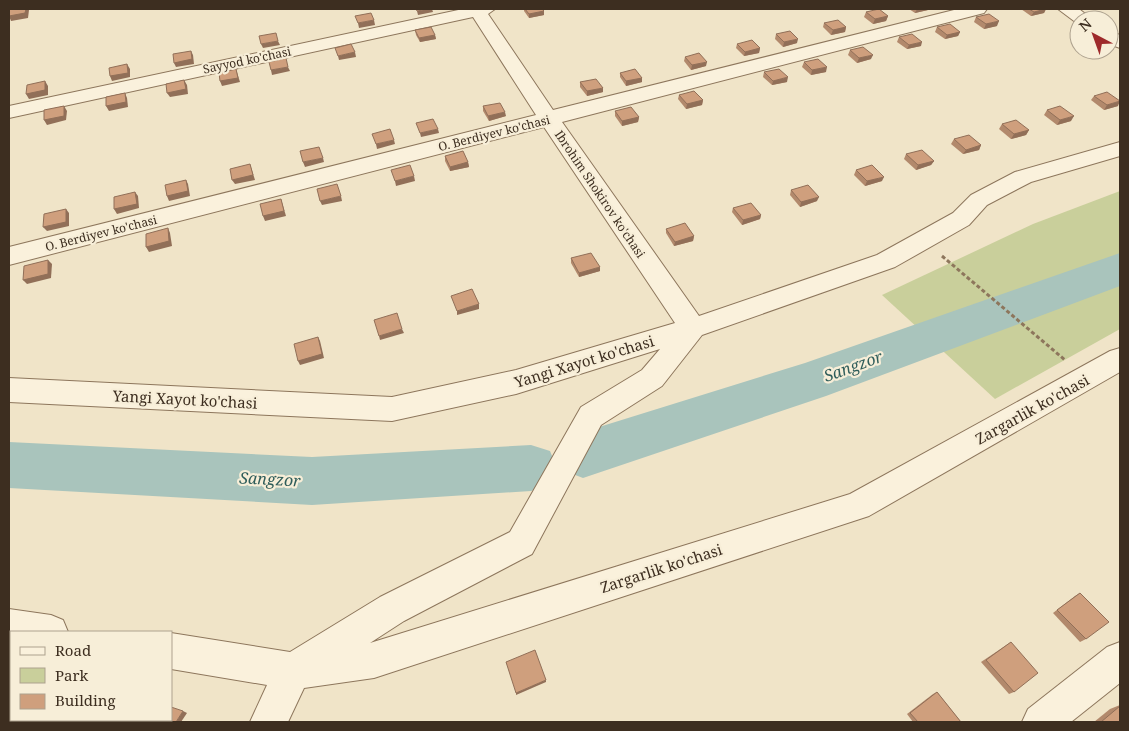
<svg xmlns="http://www.w3.org/2000/svg" width="1129" height="731" font-family="'Noto Serif',serif">
  <style>
    .green { fill: #c9cf9b }
    .lines { fill: none; stroke-linecap: round; stroke-linejoin: round }
    .river { fill: #a9c4bc; fill-rule: evenodd }
    .minor-casing { stroke: #8d765c; stroke-width: 2 }
    .path { stroke: #8d765c; stroke-width: 3; stroke-dasharray: 4 2.5; stroke-linecap: butt }
    .minor { fill: #faf1dc; fill-rule: evenodd }
    .wall { fill: #b2896c }
    .shaded-wall { fill: #916f58 }
    .building { fill: #cf9f7d; stroke: #916f58 }
    .labels { text-anchor: middle; dominant-baseline: central; stroke-width: 4.5; stroke-linejoin: round; paint-order: stroke }
    .far-street-label { font-size: 12px; fill: #3d2e20; stroke: #f7eed8 }
    .street-label { font-size: 15px; fill: #3d2e20; stroke: #f7eed8 }
    .water-label { font-size: 16px; font-style: italic; fill: #2f5d5a; stroke: #f7eed8 }
  </style>
  <rect width="100%" height="100%" fill="#f0e4c8"/>
  <!-- green -->
  <path class="green" d="M1120 191V329L995 399 882 295 1033 224Z"/>
  <g class="lines">
    <!-- river -->
    <g class="river">
      <path d="M1120 253V286L826 396 583 478 565 471 557 455 565 439 583 432 805 363Z"/>
      <path d="M9 442 312 457 531 445 550 451 557 468 550 485 531 491 312 505 9 488Z"/>
    </g>
    <defs>
      <g id="minor">
        <path d="M463 9H495L488 14 553 110 958 9H987L984 13 562 122 699 316 877 255 953 213 971 195 1015 172 1120 142V156L1031 182 987 205 969 225 895 267 702 335 662 386 601 425 532 554 404 621 370 643 850 494 1110 351 1120 348V372L869 516 374 678 304 688 288 722H250L267 685 171 669V633L290 652 380 597 510 532 581 407 642 370 660 349 516 394 392 421 9 402V378L392 397 516 370 675 323 544 127 9 265V247L536 115 473 17 9 118V106Z"/>
        <path d="M1058 9H1079L1093 20H1079L1078 24Z"/>
        <path d="M1109 31 1120 35V48L1109 44Z"/>
        <path d="M9 609 51 615 63 620 68 632H11V644L9 643Z"/>
        <path d="M1120 642V683L1071 722H1022L1028 709 1107 647Z"/>
      </g>
    </defs>
    <!-- minor casing -->
    <use href="#minor" class="minor-casing"/>
    <!-- path -->
    <path class="path" d="M942 256 1065 360"/>
    <!-- minor -->
    <use href="#minor" class="minor"/>
  </g>
  <!-- wall -->
  <g class="wall">
    <path d="M524 9H542L544 11V15L529 18 524 11Z"/>
    <path d="M909 9H929L928 10 915 13Z"/>
    <path d="M1021 9H1046L1044 13 1031 16Z"/>
    <path d="M866 12 888 16 886 21 873 24 864 17Z"/>
    <path d="M976 17 997 26 984 29 974 22Z"/>
    <path d="M824 23 846 27 845 32 831 35 823 27Z"/>
    <path d="M937 27 960 32 958 36 945 39 935 32Z"/>
    <path d="M415 30 435 35 436 39 420 42 416 35Z"/>
    <path d="M776 34 797 43 783 47 775 39Z"/>
    <path d="M899 37 921 46 907 49 897 42Z"/>
    <path d="M737 44 760 48 759 53 744 56 736 48Z"/>
    <path d="M850 50 871 59 857 63 848 55Z"/>
    <path d="M685 57 706 66 691 70 684 61Z"/>
    <path d="M804 62 826 72 811 75 802 67Z"/>
    <path d="M764 72 787 82 772 85 763 77Z"/>
    <path d="M620 73 642 78V82L626 86 620 77Z"/>
    <path d="M580 82 603 92 587 96 580 87Z"/>
    <path d="M679 95 703 100 702 105 686 109 678 99Z"/>
    <path d="M1094 96 1118 106 1104 110 1091 100Z"/>
    <path d="M483 106 506 116 489 121 483 111Z"/>
    <path d="M1047 110 1071 121 1057 125 1044 115Z"/>
    <path d="M615 111 639 117 638 122 622 126 615 116Z"/>
    <path d="M1002 124 1029 130 1026 135 1011 139 999 129Z"/>
    <path d="M954 139 981 145 979 150 963 154 951 144Z"/>
    <path d="M906 154 934 161 931 165 916 170 904 159Z"/>
    <path d="M445 156 468 162 469 167 450 171 445 161Z"/>
    <path d="M856 170 882 181 865 186 854 175Z"/>
    <path d="M791 190 817 201 800 207 790 195Z"/>
    <path d="M733 208 761 215 760 219 742 225 732 212Z"/>
    <path d="M666 229 694 236 693 241 674 246 666 233Z"/>
    <path d="M571 258 600 271 579 277 571 263Z"/>
    <path d="M1080 593 1086 639 1080 642 1053 613 1075 596Z"/>
    <path d="M1011 642 1014 692 1009 694 981 662Z"/>
    <path d="M937 692 961 722H913L907 714 933 694Z"/>
    <path d="M1120 705V722H1094L1110 709Z"/>
  </g>
  <!-- shaded-wall -->
  <g class="shaded-wall">
    <path d="M26 9H27L29 10 28 18 11 21 9 16Z"/>
    <path d="M65 9H76L66 10Z"/>
    <path d="M429 9H432L433 12 418 15 417 11Z"/>
    <path d="M917 9H929L928 10 915 13Z"/>
    <path d="M1046 9 1044 13 1031 16 1034 12Z"/>
    <path d="M544 11V15L529 18V14Z"/>
    <path d="M888 16 886 21 873 24 875 19Z"/>
    <path d="M374 20 375 25 359 28 358 23Z"/>
    <path d="M999 21 997 26 984 29 986 24Z"/>
    <path d="M846 27 845 32 831 35 833 30Z"/>
    <path d="M960 32 958 36 945 39 947 35Z"/>
    <path d="M435 35 436 39 420 42 419 38Z"/>
    <path d="M798 39 797 43 783 47 784 42Z"/>
    <path d="M278 41 280 45 263 48 261 44Z"/>
    <path d="M922 42 921 46 907 49 909 45Z"/>
    <path d="M760 48 759 53 744 56 745 52Z"/>
    <path d="M191 51 193 55 194 64 176 67 174 63Z"/>
    <path d="M355 52 356 57 339 60 338 56Z"/>
    <path d="M873 55 871 59 857 63 859 58Z"/>
    <path d="M707 62 706 66 691 70 692 65Z"/>
    <path d="M127 64 130 69V77L112 81 110 76Z"/>
    <path d="M288 67 290 71 272 75 271 70Z"/>
    <path d="M827 67 826 72 811 75 812 70Z"/>
    <path d="M236 69 240 82 222 86 220 81Z"/>
    <path d="M788 77 787 82 772 85 773 81Z"/>
    <path d="M642 78V82L626 86V81Z"/>
    <path d="M184 80 187 85 188 94 170 97 167 93Z"/>
    <path d="M45 81 48 86V95L29 99 26 94Z"/>
    <path d="M603 88V92L587 96V91Z"/>
    <path d="M125 93 127 98 128 107 109 111 106 106Z"/>
    <path d="M703 100 702 105 686 109 687 104Z"/>
    <path d="M1120 101 1118 106 1104 110 1107 105Z"/>
    <path d="M64 106 67 111 66 120 47 125 44 120Z"/>
    <path d="M505 112 506 116 489 121 488 116Z"/>
    <path d="M1074 116 1071 121 1057 125 1060 120Z"/>
    <path d="M639 117 638 122 622 126V121Z"/>
    <path d="M438 129 439 133 421 137 420 133Z"/>
    <path d="M1029 130 1026 135 1011 139 1014 134Z"/>
    <path d="M394 140 395 144 377 149 376 144Z"/>
    <path d="M981 145 979 150 963 154 966 150Z"/>
    <path d="M323 158 324 162 305 167 303 162Z"/>
    <path d="M934 161 931 165 916 170 918 165Z"/>
    <path d="M468 162 469 167 450 171V167Z"/>
    <path d="M250 164 255 180 235 184 232 180Z"/>
    <path d="M414 176 415 181 396 186 395 181Z"/>
    <path d="M884 177 882 181 865 186 867 181Z"/>
    <path d="M186 180 188 184 190 196 169 201 167 196Z"/>
    <path d="M135 192 138 196 139 208 117 214 114 209Z"/>
    <path d="M341 196 342 201 322 205 320 201Z"/>
    <path d="M819 197 817 201 800 207 801 202Z"/>
    <path d="M281 199 286 216 265 221 263 216Z"/>
    <path d="M66 209 69 213V226L47 231 43 227Z"/>
    <path d="M761 215 760 219 742 225 743 220Z"/>
    <path d="M168 228 170 233 172 246 149 252 146 247Z"/>
    <path d="M694 236 693 241 674 246 675 242Z"/>
    <path d="M48 260 52 264 51 278 27 284 23 280Z"/>
    <path d="M600 267V271L579 277V273Z"/>
    <path d="M479 304V309L457 315V311Z"/>
    <path d="M402 329 404 333 380 340 379 336Z"/>
    <path d="M318 337 320 341 324 358 300 365 298 361Z"/>
    <path d="M546 680V682L516 695V693Z"/>
    <path d="M11 692V703L9 706V696Z"/>
    <path d="M183 711 187 713 181 722H176Z"/>
  </g>
  <!-- building -->
  <g class="building">
    <path d="M9 9H26L25 13 9 16Z"/>
    <path d="M416 9H429L417 11Z"/>
    <path d="M525 9H542L544 11 529 14Z"/>
    <path d="M879 9 888 16 875 19 866 12Z"/>
    <path d="M1029 9H1046L1034 12Z"/>
    <path d="M371 13 374 20 358 23 355 16Z"/>
    <path d="M989 14 999 21 986 24 976 17Z"/>
    <path d="M838 20 846 27 833 30 824 23Z"/>
    <path d="M950 24 960 32 947 35 937 27Z"/>
    <path d="M431 27 435 35 419 38 415 30Z"/>
    <path d="M790 31 798 39 784 42 776 34Z"/>
    <path d="M276 33 278 41 261 44 259 36Z"/>
    <path d="M912 34 922 42 909 45 899 37Z"/>
    <path d="M752 40 760 48 745 52 737 44Z"/>
    <path d="M351 44 355 52 338 56 335 48Z"/>
    <path d="M863 47 873 55 859 58 850 50Z"/>
    <path d="M191 51 192 59 174 63 173 54Z"/>
    <path d="M699 53 707 62 692 65 685 57Z"/>
    <path d="M286 58 288 67 271 70 269 62Z"/>
    <path d="M818 59 827 67 812 70 804 62Z"/>
    <path d="M127 64 128 73 110 76 109 68Z"/>
    <path d="M236 69 238 78 220 81 219 73Z"/>
    <path d="M635 69 642 78 626 81 620 73Z"/>
    <path d="M779 69 788 77 773 81 764 72Z"/>
    <path d="M596 79 603 88 587 91 580 82Z"/>
    <path d="M184 80 186 89 167 93 166 84Z"/>
    <path d="M45 81V90L26 94 27 85Z"/>
    <path d="M694 91 703 100 687 104 679 95Z"/>
    <path d="M1107 92 1120 101 1107 105 1094 96Z"/>
    <path d="M125 93 126 102 106 106V97Z"/>
    <path d="M500 103 505 112 488 116 483 106Z"/>
    <path d="M64 106V116L44 120V110Z"/>
    <path d="M1060 106 1074 116 1060 120 1047 110Z"/>
    <path d="M631 107 639 117 622 121 615 111Z"/>
    <path d="M433 119 438 129 420 133 416 123Z"/>
    <path d="M1016 120 1029 130 1014 134 1002 124Z"/>
    <path d="M390 129 394 140 376 144 372 134Z"/>
    <path d="M969 135 981 145 966 150 954 139Z"/>
    <path d="M319 147 323 158 303 162 300 151Z"/>
    <path d="M922 150 934 161 918 165 906 154Z"/>
    <path d="M463 151 468 162 450 167 445 156Z"/>
    <path d="M250 164 253 175 232 180 230 169Z"/>
    <path d="M410 165 414 176 395 181 391 170Z"/>
    <path d="M872 165 884 177 867 181 856 170Z"/>
    <path d="M186 180 188 191 167 196 165 185Z"/>
    <path d="M337 184 341 196 320 201 317 189Z"/>
    <path d="M808 185 819 197 801 202 791 190Z"/>
    <path d="M135 192 137 204 114 209V197Z"/>
    <path d="M281 199 284 211 263 216 260 204Z"/>
    <path d="M751 203 761 215 743 220 733 208Z"/>
    <path d="M66 209V222L43 227 44 214Z"/>
    <path d="M685 223 694 236 675 242 666 229Z"/>
    <path d="M168 228 169 241 146 247V234Z"/>
    <path d="M591 253 600 267 579 273 571 258Z"/>
    <path d="M48 260V274L23 280 24 266Z"/>
    <path d="M472 289 479 304 457 311 451 296Z"/>
    <path d="M397 313 402 329 379 336 374 320Z"/>
    <path d="M318 337 322 354 298 361 294 344Z"/>
    <path d="M1080 593 1109 622 1086 639 1057 610Z"/>
    <path d="M1011 642 1038 673 1014 692 986 660Z"/>
    <path d="M535 650 546 680 516 693 506 662Z"/>
    <path d="M9 688 11 689V692L9 696Z"/>
    <path d="M937 692 961 722H918L910 713Z"/>
    <path d="M1120 706V722H1101Z"/>
    <path d="M171 707 183 711 176 722H146L147 720H171Z"/>
  </g>
  <g class="labels">
    <!-- far-street labels -->
    <g class="far-street-label">
      <text transform="translate(247 60) rotate(-12)">Sayyod ko'chasi</text>
      <text transform="translate(494 133) rotate(-14)">O. Berdiyev ko'chasi</text>
      <text transform="translate(600 194) rotate(56)">Ibrohim Shokirov ko'chasi</text>
      <text transform="translate(101 233) rotate(-14)">O. Berdiyev ko'chasi</text>
    </g>
    <!-- street labels -->
    <g class="street-label">
      <text transform="translate(584 361) rotate(-17)">Yangi Xayot ko'chasi</text>
      <text transform="translate(185 399) rotate(3)">Yangi Xayot ko'chasi</text>
      <text transform="translate(1032 409) rotate(-29)">Zargarlik ko'chasi</text>
      <text transform="translate(661 568) rotate(-18)">Zargarlik ko'chasi</text>
    </g>
    <!-- water labels -->
    <g class="water-label">
      <text transform="translate(853 366) rotate(-20)">Sangzor</text>
      <text transform="translate(270 479) rotate(3)">Sangzor</text>
    </g>
  </g>
  <!-- border -->
  <rect width="1129" height="731" fill="none" stroke="#3d2e20" stroke-width="20"/>
  <!-- legend -->
  <rect x="10" y="631" width="162" height="90" fill="#f7eed8" stroke="#ada18e"/>
  <rect x="20" y="647" width="25" height="8" fill="#faf1dc" stroke="#ada18e"/>
  <text x="55" y="656" font-size="15" fill="#3d2e20">Road</text>
  <rect x="20" y="668" width="25" height="15" fill="#c9cf9b" stroke="#ada18e"/>
  <text x="55" y="681" font-size="15" fill="#3d2e20">Park</text>
  <rect x="20" y="694" width="25" height="15" fill="#cf9f7d" stroke="#ada18e"/>
  <text x="55" y="706" font-size="15" fill="#3d2e20">Building</text>
  <!-- north arrow -->
  <g transform="translate(1094 35) rotate(319)"><circle r="24" fill="#f7eed8" stroke="#ada18e"/>
  <path d="M0-4L9 19L0 12L-9 19Z" fill="#9e2a2b"/>
  <text y="-8" font-size="14" font-weight="bold" text-anchor="middle" fill="#3d2e20">N</text>
  </g>
</svg>
